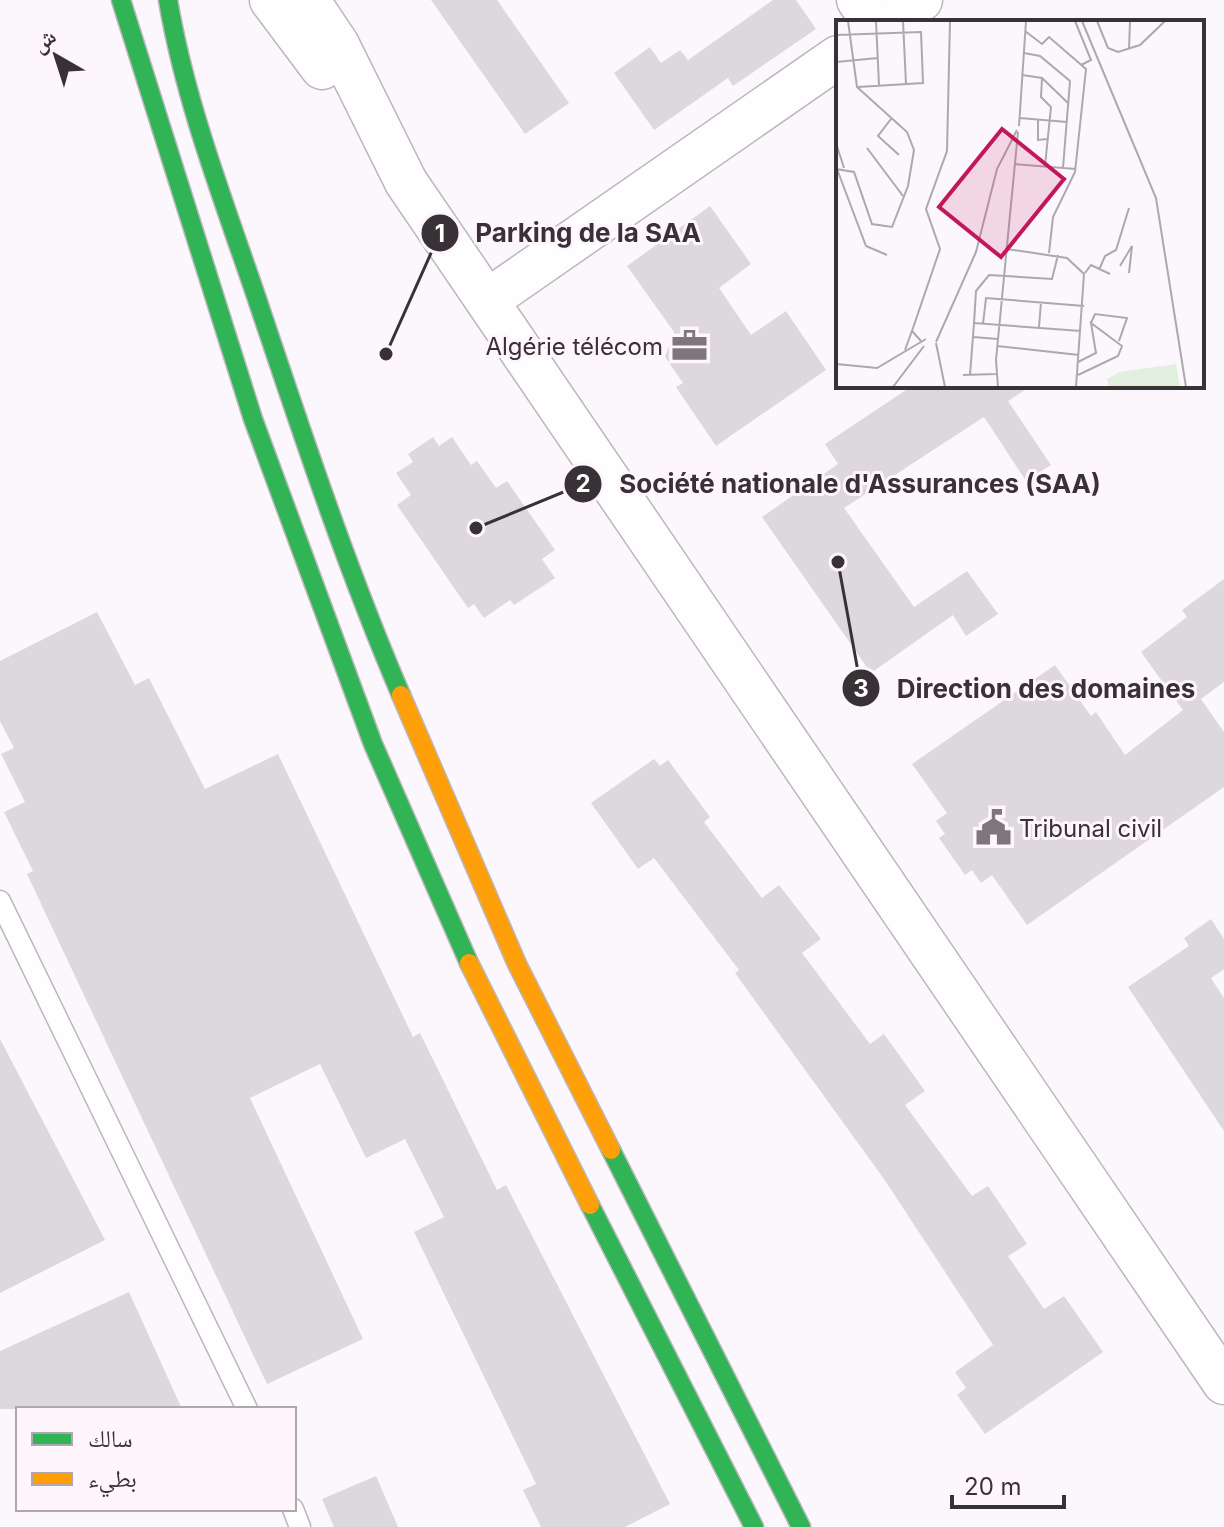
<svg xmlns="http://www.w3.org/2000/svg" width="1224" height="1527" font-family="Inter,'Noto Naskh Arabic',sans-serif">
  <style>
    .building { fill: #dcd8dc }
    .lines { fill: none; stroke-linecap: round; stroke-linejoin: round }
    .lane-casing { stroke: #bcb7bc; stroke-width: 23 }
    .street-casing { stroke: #bcb7bc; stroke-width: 45 }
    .fast-casing { stroke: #bcb7bc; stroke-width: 21 }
    .slow-casing { stroke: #bcb7bc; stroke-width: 21 }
    .lane { stroke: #fffeff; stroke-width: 20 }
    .street { stroke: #fffeff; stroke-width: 42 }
    .fast { stroke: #30b455; stroke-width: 18 }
    .slow { stroke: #ff9f0a; stroke-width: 18 }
    .labels { text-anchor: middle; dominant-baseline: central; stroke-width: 6; stroke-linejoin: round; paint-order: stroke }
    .poi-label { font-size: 24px; fill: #383237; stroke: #fef5fd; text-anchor: end }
    .inset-road { fill: none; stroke: #aea8ad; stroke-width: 2 }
    .view { fill: #c2185b; fill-opacity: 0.15; stroke: #c2185b; stroke-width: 4 }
    .inset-edge { fill: none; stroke: #383237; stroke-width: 4 }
    .leader { fill: none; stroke: #383237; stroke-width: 3 }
    .callout-dot { fill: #383237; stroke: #fef5fd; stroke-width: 3 }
    .mark-label { font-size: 24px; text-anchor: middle; font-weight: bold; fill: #fff }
    .callout-label { font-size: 26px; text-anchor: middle; font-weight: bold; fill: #383237; stroke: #fef5fd; stroke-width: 6; stroke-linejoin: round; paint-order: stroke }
  </style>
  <rect width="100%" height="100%" fill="#fcf7fc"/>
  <!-- building -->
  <g class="building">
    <path d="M431 0H497L569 103 525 134Z"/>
    <path d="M773 0H796L816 29 733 86 728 78 654 130 614 73 650 47 661 63 680 50 688 60Z"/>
    <path d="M710 206 751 264 719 288 751 335 786 311 826 370 716 446 676 387 683 383 665 357 674 332 627 266Z"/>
    <path d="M912 386H1031L1008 401 1051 465 1026 481 984 417 844 508 914 607 967 571 998 614 966 636 953 615 871 673 762 517 838 464 825 444Z"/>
    <path d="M433 437 439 446 452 437 471 465 477 461 496 488 507 481 555 550 542 559 555 578 514 605 510 600 484 618 474 604 468 608 397 505 411 495 396 473 413 462 408 454Z"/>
    <path d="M1224 579V682L1201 699 1224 732V787L1027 925 992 875 981 883 972 870 965 875 939 838 945 834 936 821 947 813 912 764 1055 665 1091 716 1096 712 1125 755 1183 710 1141 652 1187 617 1182 610Z"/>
    <path d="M97 612 135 685 149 678 205 789 278 754 413 1037 420 1033 497 1190 506 1185 670 1504 625 1527H541L523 1490 536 1484 414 1232 444 1217 405 1139 366 1158 320 1064 250 1098 363 1339 267 1384 27 874 33 871 4 812 25 802 1 754 14 748 0 721V661Z"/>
    <path d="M654 759 660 766 668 760 710 817 704 822 762 898 779 885 821 939 802 953 870 1044 884 1034 925 1091 905 1105 972 1196 988 1186 1027 1244 1008 1256 1044 1309 1064 1296 1103 1352 985 1434 957 1395 966 1388 955 1372 993 1345 884 1179 735 973 739 970 654 858 638 869 591 803Z"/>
    <path d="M1211 919 1224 939V969L1211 978 1224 998V1131L1128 987 1189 946 1184 938Z"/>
    <path d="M0 1039 105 1240 0 1293Z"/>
    <path d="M129 1292 182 1409H0V1351Z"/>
    <path d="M376 1476 398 1527H334L322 1499Z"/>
  </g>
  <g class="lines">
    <defs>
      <g id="lane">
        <path d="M0 901 247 1409"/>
        <path d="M293 1509 300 1527"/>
      </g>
      <g id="street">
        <path d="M271 0 322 68"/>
        <path d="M308 0 338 45 406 182 1224 1383"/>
        <path d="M858 0 873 22"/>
        <path d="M889 22 921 0"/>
        <path d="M488 300 838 57"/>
      </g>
      <g id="fast">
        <path d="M121 0 253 419 373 744 469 963"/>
        <path d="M168 0C185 101 223 199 256 296 301 430 345 564 401 695"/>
        <path d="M611 1150 801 1527"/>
        <path d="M590 1205 754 1527"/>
      </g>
      <g id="slow">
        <path d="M401 695 517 964 611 1150"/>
        <path d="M469 963 590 1205"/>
      </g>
    </defs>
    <!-- lane casing -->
    <use href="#lane" class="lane-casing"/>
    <!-- street casing -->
    <use href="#street" class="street-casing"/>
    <!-- fast casing -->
    <use href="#fast" class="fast-casing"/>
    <!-- slow casing -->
    <use href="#slow" class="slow-casing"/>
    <!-- lane -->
    <use href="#lane" class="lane"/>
    <!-- street -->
    <use href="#street" class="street"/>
    <!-- fast -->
    <use href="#fast" class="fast"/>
    <!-- slow -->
    <use href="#slow" class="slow"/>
  </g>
  <!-- icons -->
  <defs>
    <symbol id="office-bare" viewBox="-9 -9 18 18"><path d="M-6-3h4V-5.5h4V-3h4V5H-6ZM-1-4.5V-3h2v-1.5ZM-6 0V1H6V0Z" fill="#7d777c" stroke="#fef5fd" stroke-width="2.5" paint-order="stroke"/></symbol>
    <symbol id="civic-bare" viewBox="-9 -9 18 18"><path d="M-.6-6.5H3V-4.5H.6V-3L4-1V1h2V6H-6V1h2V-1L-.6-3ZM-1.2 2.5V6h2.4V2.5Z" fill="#7d777c" stroke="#fef5fd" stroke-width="2.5" paint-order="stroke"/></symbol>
  </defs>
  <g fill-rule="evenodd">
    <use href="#office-bare" x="664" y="320" width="51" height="51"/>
    <use href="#civic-bare" x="968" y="802" width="51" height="51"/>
  </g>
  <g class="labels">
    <!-- poi labels -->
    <g class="poi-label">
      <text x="663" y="346">Algérie télécom</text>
      <text x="1019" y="828" text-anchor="start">Tribunal civil</text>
    </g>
  </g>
  <!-- overview -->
  <g transform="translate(836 20)">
    <rect width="368" height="368" fill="#fcf7fc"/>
    <path d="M340 344 344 367H273L271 359 284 352Z" fill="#e1efde"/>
    <path class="inset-road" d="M40 1 43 65M67 1 70 64M239 1 255 40 245 45M246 1 320 178 350 367M261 1 272 28 282 32 304 25 329 1M189 11 206 24 213 17 250 49 239 152 217 197 213 233M0 15 85 12 87 63 22 67M293 29 294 1M188 33 204 36 234 61 227 148M0 42 42 38M186 55 206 58 232 83M206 58 205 77 215 87 209 146M184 98 231 102M55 99 42 116 63 135M202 100V120L211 119M183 106 190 1M0 123 8 148M31 128 67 176M178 144 240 149M0 149 18 152 36 204 56 207 72 166 78 130 71 112 21 67 12 1M1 149 30 226 51 235M171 229 231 238 248 254 240 367M284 246 296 226 293 253M263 250 269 236 280 230 293 188M249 253 255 245 274 254M138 303 140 271 153 255 216 259 222 235M255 303 259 294 291 298 283 321M147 304 150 278 248 286M203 307 205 282M76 311 104 229 90 189 111 131 114 1M137 317 162 319M100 322 140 232 161 149 181 110M100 323 109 367M161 326 243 335M69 330 76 311 85 321M0 344 41 348 90 319M127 355 160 354M134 355 138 303 245 311M242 355 282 336 286 326 255 303 260 333 242 342M57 367 88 326M162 367 160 340 182 112"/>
    <path class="view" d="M166 109 228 159 165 237 103 187Z"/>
    <rect width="368" height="368" class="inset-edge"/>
  </g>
  <!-- callouts -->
  <path class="leader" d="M386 354L440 233M476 528L583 484M838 562L861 688"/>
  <g class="callout-dot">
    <circle cx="386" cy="354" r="8"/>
    <circle cx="476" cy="528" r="8"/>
    <circle cx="838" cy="562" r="8"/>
    <circle cx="440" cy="233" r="20"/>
    <circle cx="583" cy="484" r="20"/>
    <circle cx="861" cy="688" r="20"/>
  </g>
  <g class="mark-label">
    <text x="440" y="242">1</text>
    <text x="583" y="492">2</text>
    <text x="861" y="697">3</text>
  </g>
  <g class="callout-label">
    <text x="588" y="242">Parking de la SAA</text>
    <text x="860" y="493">Société nationale d'Assurances (SAA)</text>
    <text x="1046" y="698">Direction des domaines</text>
  </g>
  <!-- legend -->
  <rect x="16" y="1407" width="280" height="104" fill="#fef5fd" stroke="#afa7ae" stroke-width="2"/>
  <rect x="32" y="1433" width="40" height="12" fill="#30b455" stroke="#afa7ae" stroke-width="2"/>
  <text x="88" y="1447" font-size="24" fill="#383237">سالك</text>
  <rect x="32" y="1473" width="40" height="12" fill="#ff9f0a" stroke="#afa7ae" stroke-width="2"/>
  <text x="88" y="1487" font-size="24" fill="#383237">بطيء</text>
  <!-- north arrow -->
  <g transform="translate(56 56) rotate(321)" stroke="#fef5fd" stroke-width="6" paint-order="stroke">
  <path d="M0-6L14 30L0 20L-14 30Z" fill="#383237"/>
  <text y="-12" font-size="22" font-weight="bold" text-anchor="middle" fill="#383237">ش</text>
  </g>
  <!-- scale -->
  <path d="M952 1495v12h112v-12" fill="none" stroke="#383237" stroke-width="4"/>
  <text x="964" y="1495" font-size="24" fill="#383237" stroke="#fef5fd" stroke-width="6" paint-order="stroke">20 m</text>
</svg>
